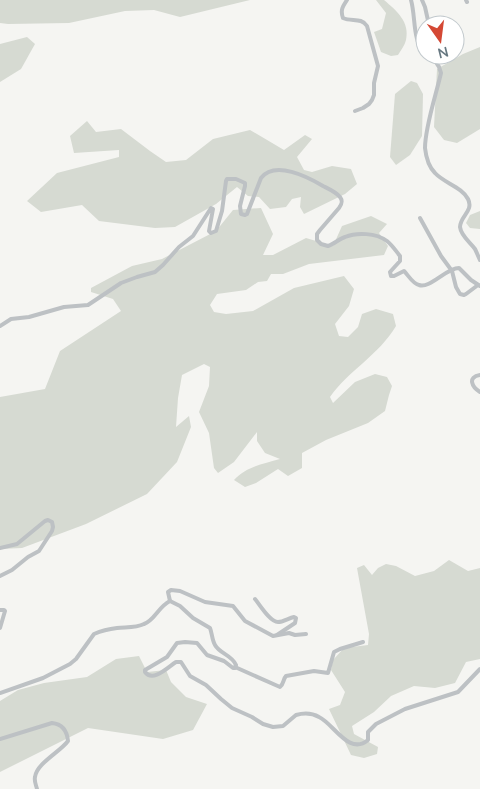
<svg xmlns="http://www.w3.org/2000/svg" width="480" height="789" font-family="'Nunito Sans',sans-serif">
  <style>
    .green { fill: #d6dad2 }
    .lines { fill: none; stroke-linecap: round; stroke-linejoin: round }
    .street { stroke: #bdc1c4; stroke-width: 4 }
  </style>
  <rect width="100%" height="100%" fill="#f5f5f2"/>
  <!-- green -->
  <g class="green">
    <path d="M0 0H250L180 17 154 10 125 11 69 23 8 24 0 23Z"/>
    <path d="M376 0H384C397 11 410 22 406 40 405 45 401 50 398 55L391 56 381 52 374 32 382 29 386 13Z"/>
    <path d="M27 37 35 44 21 69 0 82V44Z"/>
    <path d="M480 47V129L457 143 444 140 434 127 437 69 463 54Z"/>
    <path d="M411 81 417 83 423 94 422 136 410 155 396 165 390 157 395 94Z"/>
    <path d="M87 121 96 132 121 129 150 151 166 162 186 160 213 139 250 130 284 150 305 135 312 139 297 157 304 170 312 172 332 166 351 169 357 184 345 194 304 214 300 207 301 197 292 199 286 207 270 209 259 197 248 196 237 187 216 204 175 227 155 228 99 221 82 205 41 212 27 201 57 173 119 157V150L74 153 70 136Z"/>
    <path d="M261 208 273 234 263 255H273L306 238 333 246 342 226 371 216 387 224 379 233 388 246 384 255 309 264 283 274H271L267 281 258 282 246 290 217 294 210 305 214 312 226 314 253 311 294 288 344 276 354 289 349 306 335 324 339 336 348 337 358 327 362 314 376 309 393 314 396 326C379 355 348 371 330 397L333 403 355 382 375 374 387 377 392 386 389 395 385 411 368 423 326 440 302 453V468L288 476 278 469 256 483 245 487 234 480C247 466 263 464 280 459L265 453 257 441V432L234 462 218 473 214 468 209 433 199 412 209 386 210 367 204 364 182 375 178 398 176 427 189 416 191 427 177 462 147 494 86 524 22 548 0 549V397L45 389 60 351 121 311 113 299 91 292V288L132 266 162 259 216 231 233 210Z"/>
    <path d="M480 211V229L470 228 466 223 470 215Z"/>
    <path d="M449 560 468 571 480 568V659L466 662 455 683 435 688 414 686 391 696 374 712 352 726 354 734 378 747 377 754 364 758 351 755 329 709 340 705 345 692 331 670 333 660 344 648 368 645 369 634 357 568 364 565 372 575 378 568 386 564 396 566 415 576 434 571Z"/>
    <path d="M139 656 147 672 166 670 171 682 186 697 207 704 193 730 163 739 88 728 0 772V701L18 690 44 683 87 677 116 659Z"/>
  </g>
  <g class="lines">
    <!-- street -->
    <g class="street">
      <path d="M347 0C343 6 340 10 343 18 352 22 361 17 367 26L378 66 374 83V95L372 100 369 104 363 108 355 111"/>
      <path d="M411 0C416 18 412 40 425 54"/>
      <path d="M422 0 425 7 429 25"/>
      <path d="M466 0 467 2"/>
      <path d="M427 55C434 60 439 63 441 73 436 95 425 127 425 148 426 157 429 167 435 173 444 183 462 187 468 199 474 211 460 216 460 227 461 236 470 242 475 249 477 253 478 256 480 260"/>
      <path d="M420 218 441 256 452 271 456 287 460 294 464 295 466 294 478 285"/>
      <path d="M0 326 11 319 29 317 64 307 88 305 121 283 137 277 155 272 163 265 179 247 193 236 211 208 213 209 209 231 211 233 216 231 222 211 226 181 227 179H236L245 183V186L240 206 241 214 245 215 247 214 261 178C275 160 308 177 323 186 329 189 336 192 340 197 343 201 342 204 339 208L320 230 317 234V240L321 244 328 246C334 244 339 239 345 237 357 232 376 233 387 241 392 245 396 251 400 256V261L390 272 391 276H394L404 271C408 275 413 284 419 285 430 289 446 268 459 268L471 280 480 286"/>
      <path d="M480 375C467 377 472 387 480 392"/>
      <path d="M0 548 17 544 45 521 48 520 52 522 53 527 52 531 39 551 28 557 12 570 0 576"/>
      <path d="M255 599C260 605 270 622 278 622 283 622 289 618 294 617L296 618 295 623 277 635"/>
      <path d="M170 601 168 592 171 590 180 591 205 602 233 606 245 621 273 636 289 633 295 635 306 634"/>
      <path d="M0 610H4L5 611 0 628"/>
      <path d="M235 667 280 687C284 684 283 679 286 676L314 671 328 673 334 652 340 649 363 642"/>
      <path d="M0 693 43 678 70 664 76 659 94 634C101 631 109 629 117 628 126 627 136 628 144 624 155 620 158 607 170 601L180 606 193 618 210 628C212 633 212 640 215 645 220 654 232 655 236 665L235 668H233L224 661 207 655 197 643 185 642 177 643 167 657 145 670V672C153 683 168 667 176 662H181L190 676 206 685 221 699 232 708 252 717 263 724 273 727 283 726 296 715C303 713 312 713 319 717 334 724 349 756 368 740V732L376 724 405 709 458 692 480 669"/>
      <path d="M0 739 52 723C63 724 67 731 68 741 60 752 37 763 35 777 34 781 36 785 37 789"/>
    </g>
  </g>
  <!-- north arrow -->
  <g transform="translate(440 40) rotate(166)"><circle r="24" fill="#ffffff" stroke="#c2c9cd"/>
  <path d="M0-4L9 19L0 12L-9 19Z" fill="#d44834"/>
  <text y="-8" font-size="14" font-weight="bold" text-anchor="middle" fill="#677881">N</text>
  </g>
</svg>
